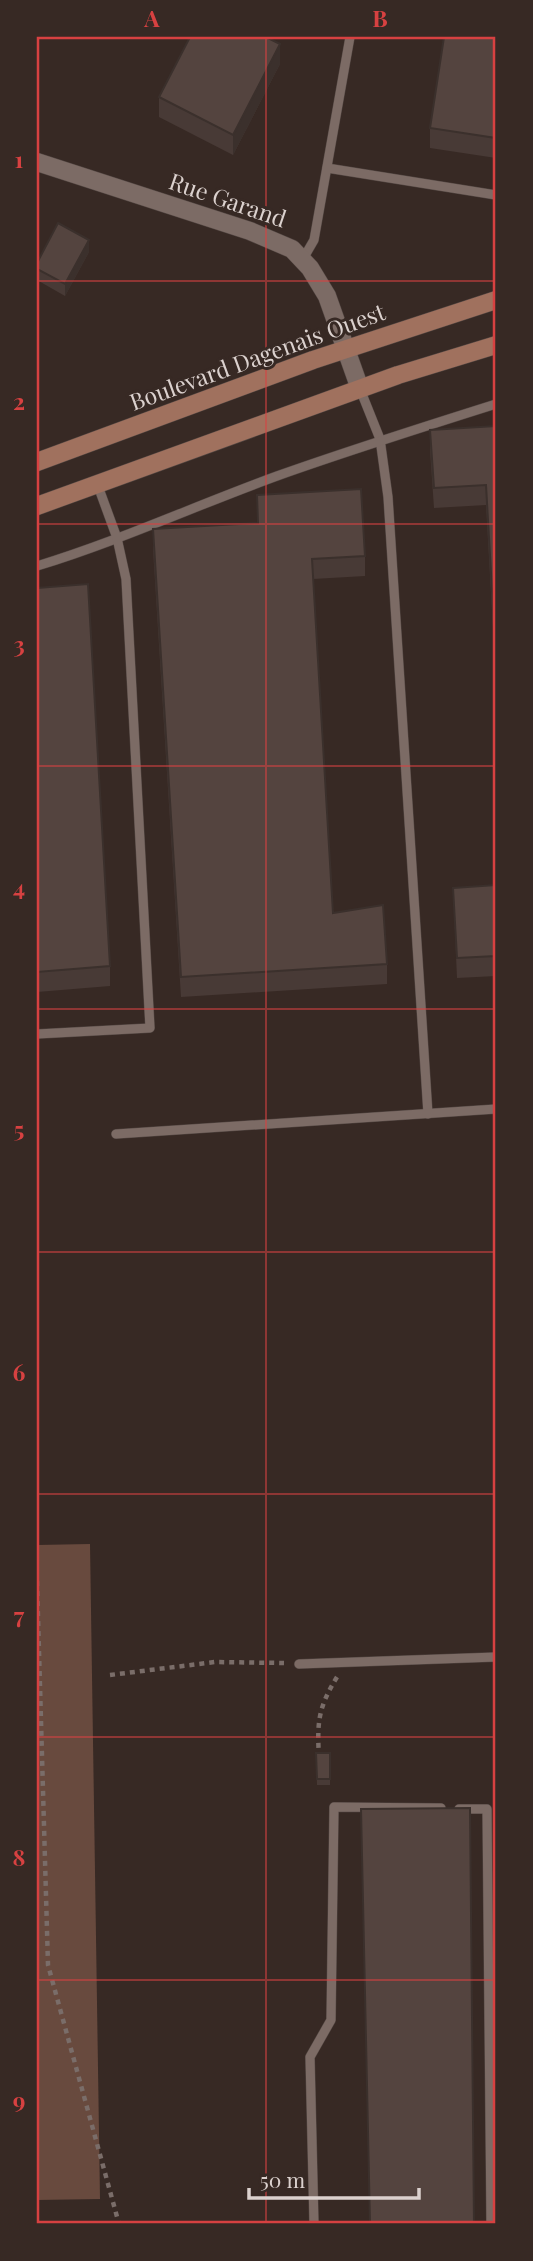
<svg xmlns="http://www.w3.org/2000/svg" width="533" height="2261" font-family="'Playfair Display',serif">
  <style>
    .green { fill: #684a3e }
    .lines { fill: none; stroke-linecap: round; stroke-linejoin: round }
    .service-casing { stroke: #534743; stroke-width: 10 }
    .minor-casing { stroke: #534743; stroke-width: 19 }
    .secondary-casing { stroke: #534743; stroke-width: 19 }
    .path { stroke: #7a6d69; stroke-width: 4.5; stroke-dasharray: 5 5; stroke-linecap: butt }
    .service { stroke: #7c6b65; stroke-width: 9 }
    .minor { stroke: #7c6b65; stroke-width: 18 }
    .secondary { stroke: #a0715e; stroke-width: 18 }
    .wall { fill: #483a36 }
    .shaded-wall { fill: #3b302c }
    .building { fill: #54443f; stroke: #3b302c; stroke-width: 2 }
    .grid { fill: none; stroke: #d74141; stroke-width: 2; stroke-opacity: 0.55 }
    .labels { text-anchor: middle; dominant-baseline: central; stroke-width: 6; stroke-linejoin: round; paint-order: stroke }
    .street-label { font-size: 23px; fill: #dbd1ce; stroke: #372924 }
    .neatline { fill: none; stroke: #d74141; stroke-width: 2.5 }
    .grid-label { font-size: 23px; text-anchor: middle; font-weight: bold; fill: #d74141 }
  </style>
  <rect width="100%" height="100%" fill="#372924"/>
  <!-- green -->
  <path class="green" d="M90 1544 100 2199 37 2200V1545Z"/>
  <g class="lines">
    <defs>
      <g id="service">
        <path d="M327 168 496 195"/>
        <path d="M303 259 314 240 350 37"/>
        <path d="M360 389 380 439 388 497 428 1114"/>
        <path d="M37 566C119 541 197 505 277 476 350 450 423 427 496 404"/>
        <path d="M37 1034 150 1028 126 579 117 538 98 486"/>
        <path d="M116 1134 496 1109"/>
        <path d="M299 1664 496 1657"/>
        <path d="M459 1809H487L491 2224"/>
        <path d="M314 2224 310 2057 331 2020 334 1807 441 1808"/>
      </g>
      <path id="minor" d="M37 162 250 231 292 249 310 268 327 296 360 389"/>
      <g id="secondary">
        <path d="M37 462 313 360 496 300"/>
        <path d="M37 506 398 375 496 345"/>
      </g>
    </defs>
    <!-- service casing -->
    <use href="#service" class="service-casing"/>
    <!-- minor casing -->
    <use href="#minor" class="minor-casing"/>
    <!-- secondary casing -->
    <use href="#secondary" class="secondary-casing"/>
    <!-- path -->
    <g class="path">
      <path d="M37 1581 48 1965 119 2224"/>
      <path d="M110 1675 215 1662 284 1663"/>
      <path d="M319 1758C317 1722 318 1708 337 1677"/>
    </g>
    <!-- service -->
    <use href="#service" class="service"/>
    <!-- minor -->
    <use href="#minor" class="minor"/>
    <!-- secondary -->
    <use href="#secondary" class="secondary"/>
  </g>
  <!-- wall -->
  <g class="wall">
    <path d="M496 37V158L430 148V128Z"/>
    <path d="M280 64 233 155 159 117V97Z"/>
    <path d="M89 252 65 296 37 280V263Z"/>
    <path d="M496 426V681L486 505 434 508 430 450V430Z"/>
    <path d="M257 495 365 556V576L313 579 333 913 387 964V984L181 997 153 549V529L257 523Z"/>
    <path d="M37 588 110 966V986L37 992Z"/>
    <path d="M496 885V976L457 978 453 888Z"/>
    <path d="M316 1753H330V1785H317Z"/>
  </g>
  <!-- shaded-wall -->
  <g class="shaded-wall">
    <path d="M280 44V64L233 155V135Z"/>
    <path d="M89 240V252L65 296V284Z"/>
  </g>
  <!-- building -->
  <g class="building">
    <path d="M190 37H266L280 44 233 135 159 97Z"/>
    <path d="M444 37H496V138L430 128Z"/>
    <path d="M58 223 89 240 65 284 37 269V263Z"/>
    <path d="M496 426V661L486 485 434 488 430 430Z"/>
    <path d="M361 489 365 556 312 559 333 913 383 905 387 964 181 977 153 529 258 523 257 495Z"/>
    <path d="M88 584 110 966 37 972V588Z"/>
    <path d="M496 885V956L457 958 453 888Z"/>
    <path d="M316 1753H330V1779H317Z"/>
    <path d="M470 1808 474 2224H370L361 1809Z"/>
  </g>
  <!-- grid -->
  <path class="grid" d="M266 37V2224M37 281H496M37 524H496M37 766H496M37 1009H496M37 1252H496M37 1494H496M37 1737H496M37 1980H496"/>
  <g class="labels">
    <!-- street labels -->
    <g class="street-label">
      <text transform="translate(228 199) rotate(19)">Rue Garand</text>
      <text transform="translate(257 356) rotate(-20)">Boulevard Dagenais Ouest</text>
    </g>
  </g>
  <!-- border -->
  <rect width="533" height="2261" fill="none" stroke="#372924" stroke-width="77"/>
  <!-- scale -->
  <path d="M249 2188v10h170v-10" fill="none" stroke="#dbd1ce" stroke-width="3.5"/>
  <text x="260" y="2188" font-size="21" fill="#dbd1ce" stroke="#372924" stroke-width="5" paint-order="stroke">50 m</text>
  <rect x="38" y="38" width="456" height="2184" class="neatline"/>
  <g class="grid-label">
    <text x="152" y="27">A</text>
    <text x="380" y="27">B</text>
    <text x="19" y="168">1</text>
    <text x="19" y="410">2</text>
    <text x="19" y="653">3</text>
    <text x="19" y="896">4</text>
    <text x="19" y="1138">5</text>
    <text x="19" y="1381">6</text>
    <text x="19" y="1624">7</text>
    <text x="19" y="1866">8</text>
    <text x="19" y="2109">9</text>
  </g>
</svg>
